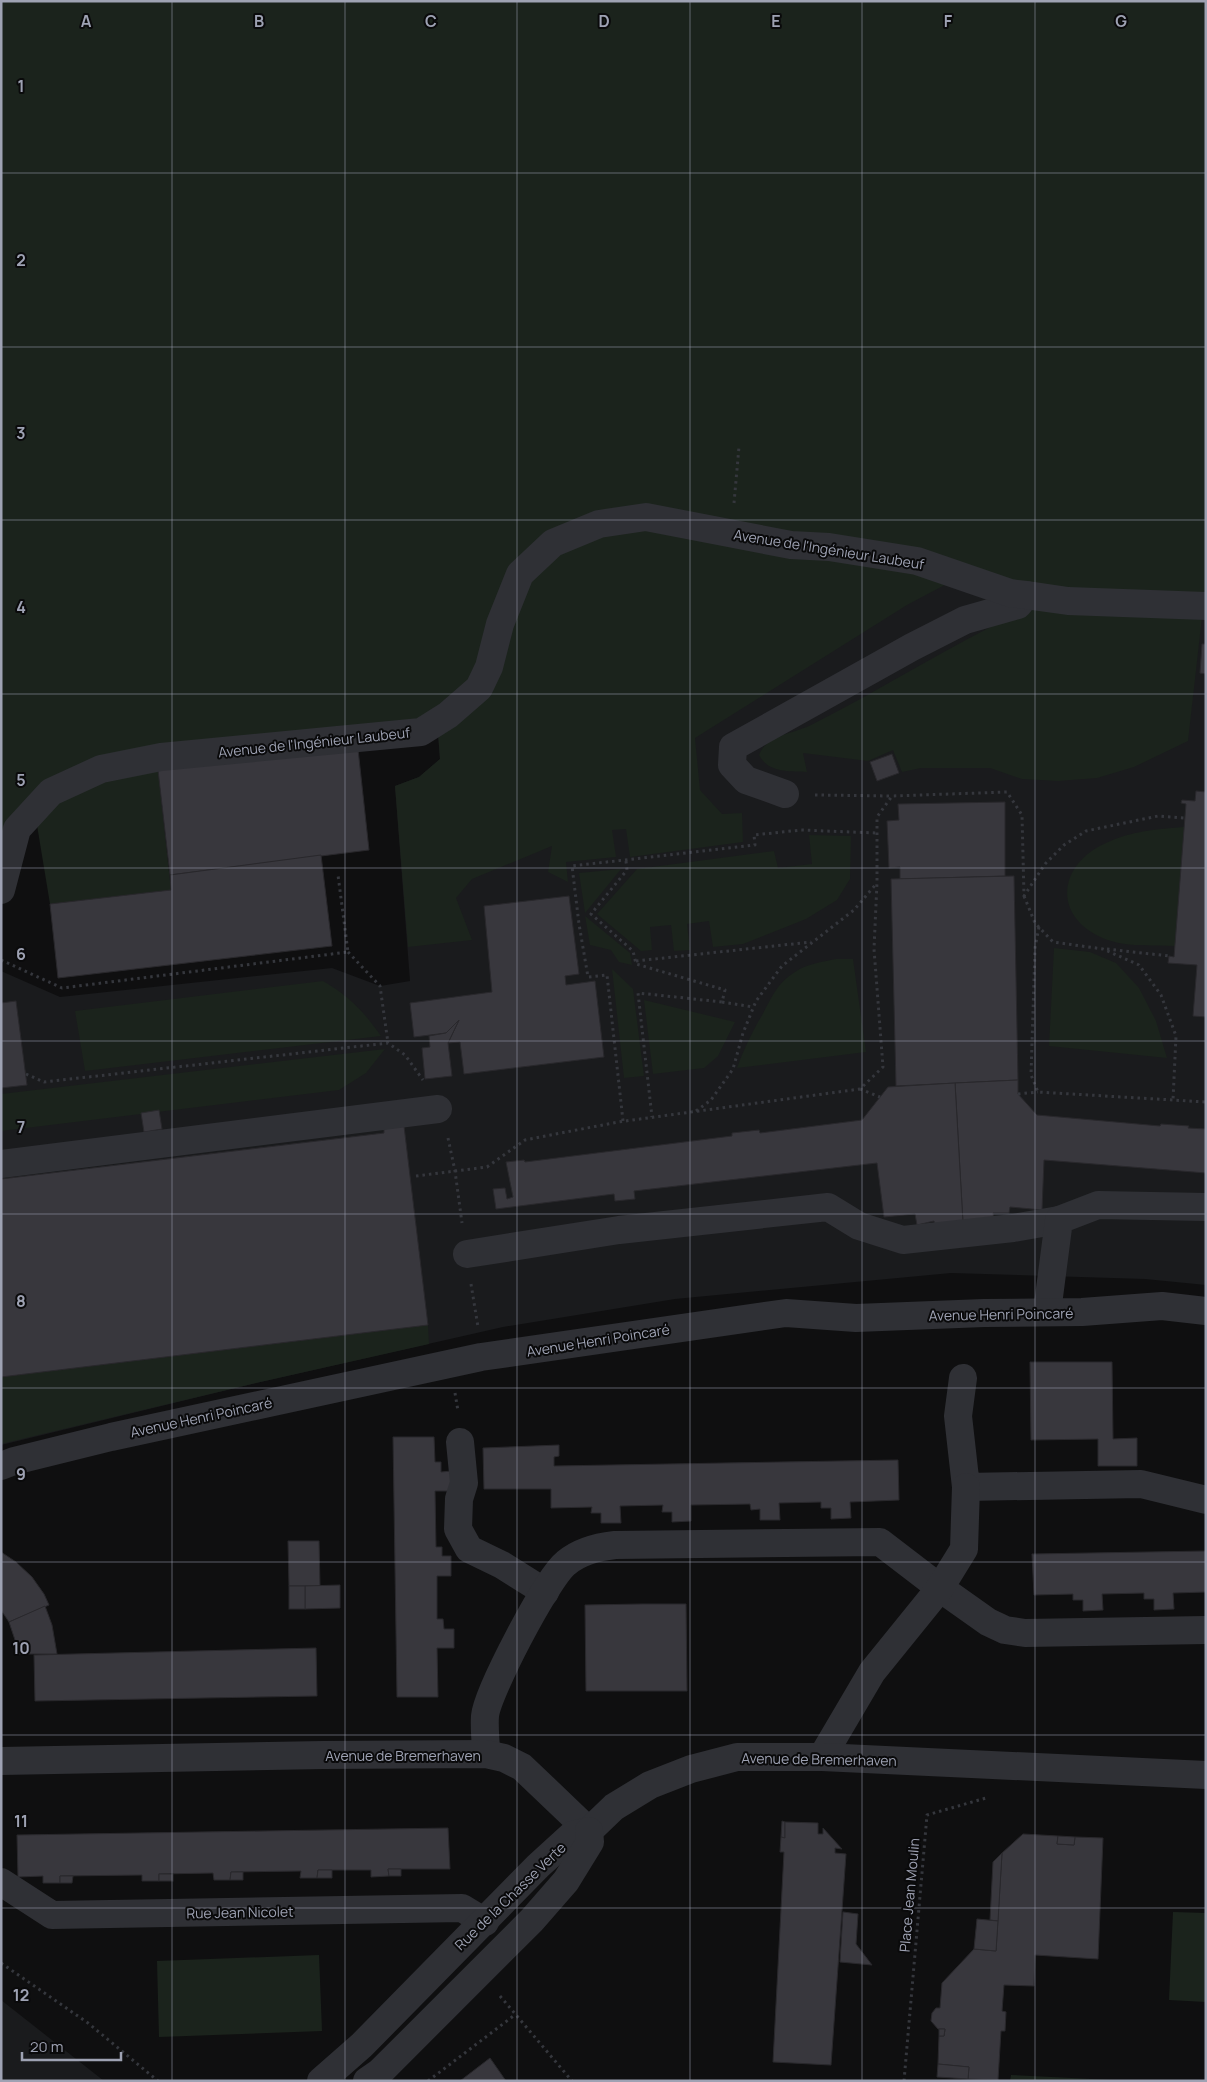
<svg xmlns="http://www.w3.org/2000/svg" width="1207" height="2082" font-family="Manrope,sans-serif">
  <style>
    .built { fill: #1a1b1d }
    .green { fill: #1b231c }
    .building { fill: #38373d; stroke: #29282c }
    .lines { fill: none; stroke-linecap: round; stroke-linejoin: round }
    .path { stroke: #35373d; stroke-width: 3; stroke-dasharray: 2.5 4; stroke-linecap: butt }
    .minor { stroke: #2f3035; stroke-width: 28 }
    .grid { fill: none; stroke: #9ea2b3; stroke-width: 1; stroke-opacity: 0.55 }
    .labels { text-anchor: middle; dominant-baseline: central; stroke-width: 4; stroke-linejoin: round; paint-order: stroke }
    .street-label { font-size: 14px; fill: #9ea2b3; stroke: #0a0a0b }
    .grid-label { font-size: 16px; text-anchor: middle; font-weight: bold; fill: #9ea2b3; stroke: #0a0a0b; stroke-width: 4; stroke-linejoin: round; paint-order: stroke }
  </style>
  <rect width="100%" height="100%" fill="#0f0f10"/>
  <!-- built -->
  <g class="built">
    <path d="M581 539 1206 617V1285L1145 1279 951 1273 675 1299 503 1327 256 1383 1 1445V971L60 997 332 968 380 986 410 981 395 786 419 777 440 759 438 733Z"/>
    <path d="M1 2000 104 2081H1Z"/>
  </g>
  <!-- green -->
  <g class="green">
    <path d="M1 1H1206V597L1038 590 669 511 539 542 478 677 429 719 45 781 1 842Z"/>
    <path d="M637 527 867 560 956 579 907 605 695 738 700 790 722 814 742 813 743 842 630 857 626 829 612 830 616 857 566 862 568 882 548 872 552 846 472 879 456 898 472 940 408 947 395 786 419 777 440 759 438 733 517 595 542 564 581 539Z"/>
    <path d="M1029 608 1202 617 1188 741 1134 767 1097 778 1058 781 1022 779 990 768H921L902 772 893 750 868 761 803 753 807 772C789 771 768 773 759 755 767 734 795 734 813 724 886 687 955 642 1029 608Z"/>
    <path d="M158 770 171 890 50 904 35 813 51 792Z"/>
    <path d="M1184 827 1175 946C1154 945 1131 947 1111 941 1054 923 1053 867 1106 843 1130 831 1158 829 1184 827Z"/>
    <path d="M809 835 851 836 850 879 837 900 806 919 743 944 713 947 709 921 687 924 690 950 674 951 671 925 650 927 652 950 641 951 597 914 637 869 774 851 778 868 812 864Z"/>
    <path d="M621 869 585 913 579 873Z"/>
    <path d="M585 916 630 953 632 965 619 962 611 950 590 945Z"/>
    <path d="M1054 948 1090 952 1116 963 1139 988 1156 1021 1167 1058 1049 1046Z"/>
    <path d="M836 959H853L866 1052 737 1068C743 1051 750 1037 758 1022 770 1003 774 985 795 972 806 964 822 962 836 959Z"/>
    <path d="M612 969 633 989 644 1076 624 1078Z"/>
    <path d="M323 981C348 995 365 1013 381 1036L85 1071 75 1011Z"/>
    <path d="M644 1000 735 1022 718 1056 704 1068 653 1074Z"/>
    <path d="M385 1049 366 1073 339 1090 1 1131V1094Z"/>
    <path d="M428 1325 429 1344 256 1383 1 1444V1377Z"/>
    <path d="M1173 1912 1206 1913V2002L1169 2000Z"/>
    <path d="M319 1955 322 2031 159 2037 157 1961Z"/>
    <path d="M1011 2075 1133 2081H1010Z"/>
  </g>
  <!-- building -->
  <g class="building">
    <path d="M1202 644H1206V674L1200 673Z"/>
    <path d="M358 749 369 850 170 875 158 770Z"/>
    <path d="M892 754 899 773 877 781 870 762Z"/>
    <path d="M1196 791 1206 792V1017L1193 1016 1197 965 1168 963 1169 956 1174 957 1186 804 1181 803 1182 800 1195 801Z"/>
    <path d="M1005 802V876L900 879V867L889 868 887 821 899 820 898 804Z"/>
    <path d="M321 855 332 946 58 978 50 904 171 890 170 875Z"/>
    <path d="M1014 876 1018 1080 896 1086 891 879Z"/>
    <path d="M569 896 579 974 565 976 566 985 595 981 604 1057 464 1074 460 1042 448 1043 459 1020 446 1033 414 1037 410 1003 492 992 484 906Z"/>
    <path d="M16 1001 27 1085 1 1088V1003Z"/>
    <path d="M459 1020 448 1043 452 1076 425 1079 422 1048 430 1047 429 1036 446 1033Z"/>
    <path d="M1018 1080V1094L1037 1115 1160 1126 1161 1124 1189 1126 1188 1128 1206 1129V1173L1044 1160 1042 1210 1010 1207 1009 1213H993L994 1220 963 1223 955 1083Z"/>
    <path d="M955 1083 963 1223 935 1226 934 1221 917 1225 915 1214 884 1217 877 1163 634 1191 635 1199 615 1201 614 1194 496 1209 493 1189 505 1188 507 1199 513 1197 506 1162 524 1160 525 1162 732 1136V1133L759 1130 760 1133 862 1120 888 1087Z"/>
    <path d="M159 1110 162 1129 144 1132 141 1113Z"/>
    <path d="M404 1126 428 1325 1 1377V1179L384 1133V1129Z"/>
    <path d="M1030 1362H1112L1113 1439 1137 1438V1466H1098V1439L1031 1440Z"/>
    <path d="M393 1437H434L435 1462H441V1472L452 1471V1491H435L436 1547H442V1556H451V1576H437V1619H443L444 1629H454V1648H437L438 1697H397Z"/>
    <path d="M559 1445V1456L554 1457V1466L898 1460 899 1500 850 1502 851 1518 831 1519V1508H821V1502L779 1503 780 1520H760V1509L751 1510 750 1504 691 1505V1521L672 1522V1512H662L663 1505 620 1506 621 1523H601V1513H591L592 1507 551 1508V1489H484L483 1448Z"/>
    <path d="M288 1541H319L320 1586H289Z"/>
    <path d="M1206 1551V1592L1173 1593 1174 1609 1154 1610V1599H1144V1593L1102 1594 1103 1610 1083 1611V1600H1073V1594L1034 1595 1032 1554Z"/>
    <path d="M1 1552 16 1562 32 1577 44 1594 49 1605 9 1622 1 1610Z"/>
    <path d="M340 1585V1608L305 1609V1586Z"/>
    <rect x="289" y="1586" width="16" height="23"/>
    <path d="M642 1604H686L687 1691H586L585 1605Z"/>
    <path d="M45 1606 52 1625 57 1654H16V1643L9 1622Z"/>
    <path d="M316 1648 317 1696 35 1701 34 1655Z"/>
    <path d="M782 1821 785 1822V1838L781 1837Z"/>
    <path d="M785 1822 818 1823V1834H823V1828L842 1849 835 1848V1853L846 1854 831 2065 773 2062 784 1852H780L781 1837 785 1838Z"/>
    <path d="M448 1828 450 1869H388L389 1876 371 1877V1870H318L317 1878H300L301 1871 231 1872 230 1880H214L213 1873 159 1874V1881H142V1875L60 1876V1883H43V1876L18 1877 17 1835Z"/>
    <path d="M1023 1834 1058 1836 1057 1844 1074 1845 1075 1837 1103 1838 1098 1959 1035 1955 1034 1986 1004 1985 1002 2011 1006 2012 1005 2031H1001L998 2080 968 2079 969 2067 938 2064 939 2036H944L945 2029H938L931 2021 932 2013 936 2008H940L942 1983 974 1949 996 1951 1002 1853Z"/>
    <path d="M1058 1836 1075 1837 1074 1845 1057 1844Z"/>
    <path d="M1002 1853 998 1921 990 1920 993 1862Z"/>
    <path d="M388 1869H401V1876H389Z"/>
    <path d="M318 1870H332V1878H317Z"/>
    <path d="M231 1872H243V1880H230Z"/>
    <rect x="159" y="1874" width="14" height="7"/>
    <path d="M60 1876H73L72 1883H60Z"/>
    <path d="M843 1912 858 1914 856 1944 872 1965 840 1962Z"/>
    <path d="M977 1919 998 1921 996 1951 974 1949Z"/>
    <path d="M939 2029H945L944 2036H939Z"/>
    <path d="M490 2058 506 2081H460Z"/>
    <path d="M938 2064 969 2067 968 2079 937 2077Z"/>
  </g>
  <g class="lines">
    <!-- path -->
    <g class="path">
      <path d="M734 503 739 447"/>
      <path d="M815 795 892 796"/>
      <path d="M626 861 627 870 591 914 633 951 636 964 725 990 722 1002 638 993 652 1117"/>
      <path d="M1024 896 1035 923 1053 942 1103 949 1139 965 1161 995 1176 1036 1173 1100"/>
      <path d="M1039 927 1035 948 1031 1075 1038 1092 1206 1102"/>
      <path d="M1107 949 1169 956"/>
      <path d="M348 952 380 986 388 1043"/>
      <path d="M1 960 62 988 348 952 338 875"/>
      <path d="M636 961 811 942"/>
      <path d="M722 1002 753 1007"/>
      <path d="M26 1074 44 1082 388 1043 405 1055 423 1080"/>
      <path d="M860 1089 880 1097"/>
      <path d="M1018 1094 1038 1092"/>
      <path d="M696 1111 711 1100 733 1069 743 1033 756 1001 782 966 854 910 877 883"/>
      <path d="M623 1121 607 975 588 977 579 924 572 866 755 845 754 835 801 830 877 833"/>
      <path d="M448 1138 455 1171 462 1223"/>
      <path d="M416 1176 487 1167 525 1140 618 1122 860 1089 883 1067 874 949 877 882V817L892 796 1007 792 1022 815 1024 896 1045 864 1064 845 1086 831 1158 816 1185 818"/>
      <path d="M471 1284 478 1327"/>
      <path d="M455 1393 458 1411"/>
      <path d="M1 1963 88 2023 158 2081"/>
      <path d="M500 1996 572 2081"/>
      <path d="M428 2081 516 2014"/>
      <path d="M904 2081 927 1815 986 1798"/>
    </g>
    <!-- minor -->
    <g class="minor">
      <path d="M785 794 746 780 732 765 733 747 912 647 965 620 1018 605 1026 595"/>
      <path d="M1 890 17 829 51 792 101 769 161 757 421 732 448 715 479 688 489 667 500 624 520 574 553 543 599 524 646 517 791 545 829 547 917 561 1010 593 1026 595 1068 601 1206 606"/>
      <path d="M1 1164 438 1109"/>
      <path d="M467 1254 619 1230 828 1207 859 1226 903 1240 1013 1228 1059 1220"/>
      <path d="M1047 1312 1059 1220 1098 1205 1206 1207"/>
      <path d="M963 1378 958 1416 966 1487 1141 1484 1206 1500"/>
      <path d="M460 1442 464 1483 459 1499 458 1529 469 1549 502 1565 545 1592"/>
      <path d="M1 1466 14 1461 111 1437 481 1357 786 1313 856 1318 984 1313 1082 1312 1162 1306 1206 1311"/>
      <path d="M486 1754C486 1742 484 1729 485 1716 487 1693 547 1578 566 1563 580 1551 597 1547 615 1545L880 1542 940 1588 988 1622 1005 1630 1025 1633 1206 1630"/>
      <path d="M822 1757 872 1672 940 1588 964 1549 966 1487"/>
      <path d="M1 1761 323 1755 486 1754 504 1758 522 1767 589 1831"/>
      <path d="M1 1882 52 1915 462 1908 485 1922"/>
      <path d="M321 2081 362 2045 538 1866 572 1835 589 1831 614 1807 650 1785 691 1769 737 1757H822L1206 1775"/>
      <path d="M367 2081 380 2072 532 1920 566 1881 590 1842 589 1831"/>
    </g>
  </g>
  <!-- grid -->
  <path class="grid" d="M172 1V2081M345 1V2081M517 1V2081M690 1V2081M862 1V2081M1035 1V2081M1 173H1206M1 347H1206M1 520H1206M1 694H1206M1 868H1206M1 1041H1206M1 1214H1206M1 1388H1206M1 1562H1206M1 1735H1206M1 1908H1206"/>
  <g class="labels">
    <!-- street labels -->
    <g class="street-label">
      <text transform="translate(829 549) rotate(9)">Avenue de l'Ingénieur Laubeuf</text>
      <text transform="translate(314 742) rotate(-6)">Avenue de l'Ingénieur Laubeuf</text>
      <text transform="translate(1001 1314) rotate(-1)">Avenue Henri Poincaré</text>
      <text transform="translate(598 1340) rotate(-9)">Avenue Henri Poincaré</text>
      <text transform="translate(201 1417) rotate(-12)">Avenue Henri Poincaré</text>
      <text x="403" y="1755">Avenue de Bremerhaven</text>
      <text transform="translate(819 1759) rotate(1)">Avenue de Bremerhaven</text>
      <text transform="translate(909 1895) rotate(-85)">Place Jean Moulin</text>
      <text transform="translate(510 1896) rotate(-44)">Rue de la Chasse Verte</text>
      <text transform="translate(240 1912) rotate(-1)">Rue Jean Nicolet</text>
    </g>
  </g>
  <g class="grid-label">
    <text x="86" y="27">A</text>
    <text x="259" y="27">B</text>
    <text x="431" y="27">C</text>
    <text x="604" y="27">D</text>
    <text x="776" y="27">E</text>
    <text x="948" y="27">F</text>
    <text x="1121" y="27">G</text>
    <text x="21" y="92">1</text>
    <text x="21" y="266">2</text>
    <text x="21" y="439">3</text>
    <text x="21" y="613">4</text>
    <text x="21" y="786">5</text>
    <text x="21" y="960">6</text>
    <text x="21" y="1133">7</text>
    <text x="21" y="1307">8</text>
    <text x="21" y="1480">9</text>
    <text x="21" y="1654">10</text>
    <text x="21" y="1827">11</text>
    <text x="21" y="2001">12</text>
  </g>
  <!-- border -->
  <rect width="1207" height="2082" fill="none" stroke="#9ea2b3" stroke-width="5"/>
  <!-- scale -->
  <path d="M22 2052v8h99v-8" fill="none" stroke="#9ea2b3" stroke-width="2.5"/>
  <text x="30" y="2052" font-size="15" fill="#9ea2b3" stroke="#0a0a0b" stroke-width="4" paint-order="stroke">20 m</text>
</svg>
